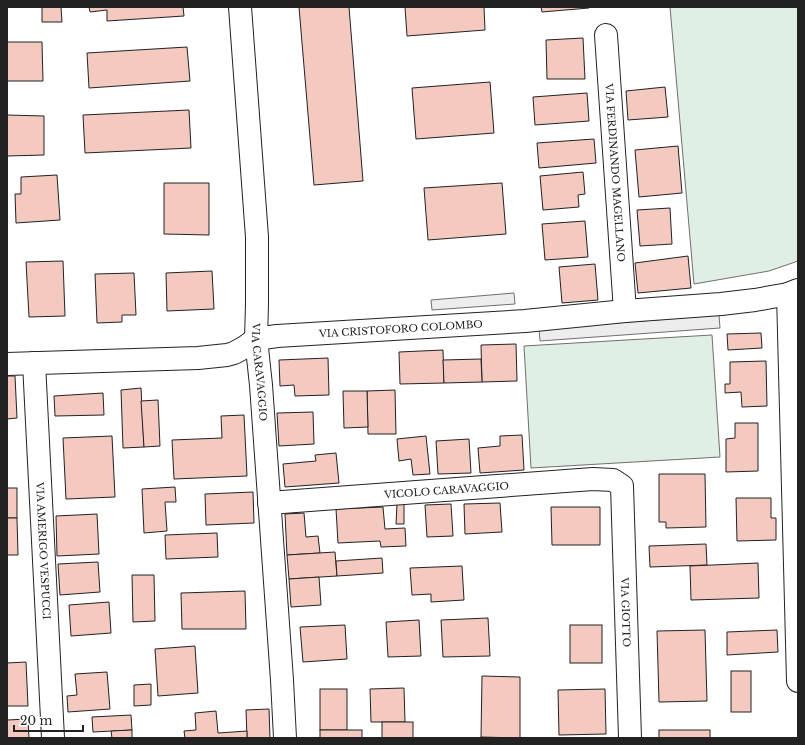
<svg xmlns="http://www.w3.org/2000/svg" width="805" height="745" font-family="'Libre Baskerville',serif">
  <style>
    .green { fill: #e0efe3; stroke: #6f6f6f }
    .parking { fill: #ededed; stroke: #6f6f6f }
    .building { fill: #f3c9c0; stroke: #222 }
    .lines { fill: none; stroke-linecap: round; stroke-linejoin: round }
    .minor-casing { stroke: #222; stroke-width: 24 }
    .minor { stroke: #fff; stroke-width: 22 }
    .labels { text-anchor: middle; dominant-baseline: central; stroke-width: 3; stroke-linejoin: round; paint-order: stroke }
    .street-label { font-size: 10px; fill: #222; stroke: #fff }
  </style>
  <rect width="100%" height="100%" fill="#fff"/>
  <!-- green -->
  <g class="green">
    <path d="M670 7H798V261L769 271 694 284Z"/>
    <path d="M712 335 720 457 531 468 524 346Z"/>
  </g>
  <!-- parking -->
  <g class="parking">
    <path d="M514 293 515 304 432 310 431 300Z"/>
    <path d="M719 315 720 328 540 341 539 329Z"/>
  </g>
  <!-- building -->
  <g class="building">
    <path d="M42 7H61L62 22H42Z"/>
    <path d="M89 7H183L184 16 107 21V10L90 12Z"/>
    <path d="M299 7H349L363 181 314 185Z"/>
    <path d="M405 7H484L485 30 407 36Z"/>
    <path d="M541 7H589V8L542 12Z"/>
    <path d="M583 38 585 79H547L546 40Z"/>
    <path d="M7 42H42L43 81H7Z"/>
    <path d="M187 47 190 81 89 88 87 53Z"/>
    <path d="M490 82 494 133 416 139 412 88Z"/>
    <path d="M665 87 668 117 628 120 626 91Z"/>
    <path d="M587 93 589 121 535 125 533 97Z"/>
    <path d="M189 110 191 148 85 153 83 115Z"/>
    <path d="M7 115 44 116V155L7 156Z"/>
    <path d="M594 139 596 163 539 168 537 143Z"/>
    <path d="M678 146 682 193 639 197 635 150Z"/>
    <path d="M583 172 585 194 578 195 579 207 543 210 540 176Z"/>
    <path d="M57 175 60 220 16 223 15 194H21V177Z"/>
    <path d="M164 183H209V235L164 234Z"/>
    <path d="M502 183 506 234 428 240 424 188Z"/>
    <path d="M670 208 672 244 640 246 637 210Z"/>
    <path d="M585 221 588 257 545 260 542 224Z"/>
    <path d="M688 256 691 288 638 293 635 263Z"/>
    <path d="M63 261 65 316 29 317 26 262Z"/>
    <path d="M595 264 598 300 562 303 559 267Z"/>
    <path d="M212 271 214 309 167 311 166 273Z"/>
    <path d="M134 273 136 315H122V322L97 323 95 274Z"/>
    <path d="M761 333 762 348 728 350 727 334Z"/>
    <path d="M516 344 517 381 482 382 481 345Z"/>
    <path d="M443 350 444 383 400 384 399 352Z"/>
    <path d="M328 358 329 395 295 396 294 385 280 386 279 360Z"/>
    <path d="M481 359 482 382 444 383 443 360Z"/>
    <path d="M766 361 767 406 742 407 741 392 725 393V384H730V362Z"/>
    <path d="M7 376H15L17 418 7 419Z"/>
    <path d="M141 388 144 447 123 448 121 390Z"/>
    <path d="M395 390 396 434H368L367 391Z"/>
    <path d="M343 391H367L368 427 344 428Z"/>
    <path d="M103 393 104 415 55 416 54 396Z"/>
    <path d="M158 400 160 446 144 447 141 401Z"/>
    <path d="M313 412 314 444 279 446 277 413Z"/>
    <path d="M244 415 247 476 174 479 172 440 222 438 221 416Z"/>
    <path d="M735 423H758V471L726 472V439L735 438Z"/>
    <path d="M522 435 524 470 480 473 478 448 500 446V436Z"/>
    <path d="M112 436 115 497 66 499 63 438Z"/>
    <path d="M426 436 430 474 413 475 411 459 399 461 397 439Z"/>
    <path d="M469 439 471 473 438 474 436 441Z"/>
    <path d="M336 453 339 483 285 487 283 464 316 461 315 455Z"/>
    <path d="M659 474H705L706 527 666 528V522H659Z"/>
    <path d="M175 487 176 502H165L167 531 144 533 142 489Z"/>
    <rect x="7" y="488" width="10" height="30"/>
    <path d="M253 492 254 523 206 525 205 494Z"/>
    <path d="M736 498H771V518H776V540L737 541Z"/>
    <path d="M500 503 502 532 465 534 464 504Z"/>
    <path d="M397 504H404V524H396Z"/>
    <path d="M451 504 453 536 427 537 425 505Z"/>
    <path d="M383 507 385 529 405 528 406 546 381 547 380 541 338 543 336 509Z"/>
    <path d="M551 507H600V545H552Z"/>
    <path d="M304 513 306 537 318 536 320 553 287 555 285 514Z"/>
    <path d="M97 514 99 554 57 556 56 516Z"/>
    <path d="M7 518H17L18 555H7Z"/>
    <path d="M217 533 218 557 166 559 165 535Z"/>
    <path d="M706 544 707 565 650 567 649 546Z"/>
    <path d="M335 552 337 576 289 579 287 555Z"/>
    <path d="M382 558 383 573 337 576 336 561Z"/>
    <path d="M98 562 100 592 60 595 58 564Z"/>
    <path d="M758 563 759 598 691 600 690 566Z"/>
    <path d="M462 566 464 600 431 602V594L412 595 410 568Z"/>
    <path d="M132 575H154L155 621 133 622Z"/>
    <path d="M319 577 321 605 291 607 289 579Z"/>
    <path d="M245 591 246 629H182L181 593Z"/>
    <path d="M109 602 111 633 71 636 69 605Z"/>
    <path d="M488 618 490 656 443 657 441 620Z"/>
    <path d="M419 620 421 656 388 657 386 622Z"/>
    <path d="M345 625 347 659 303 662 300 627Z"/>
    <rect x="570" y="625" width="32" height="38"/>
    <path d="M705 630 707 701 659 702 657 631Z"/>
    <path d="M777 630 778 652 727 655V632Z"/>
    <path d="M195 646 198 693 158 696 155 649Z"/>
    <path d="M26 662 28 706H7V663Z"/>
    <rect x="731" y="671" width="20" height="41"/>
    <path d="M107 672 110 709 68 712 67 696 77 695 75 674Z"/>
    <path d="M482 676 520 677V738L481 737Z"/>
    <path d="M151 684V705L134 706V685Z"/>
    <path d="M404 688 405 722H371L370 689Z"/>
    <rect x="320" y="689" width="27" height="41"/>
    <path d="M605 689 606 734 559 735 558 690Z"/>
    <path d="M269 709 270 738H247L246 710Z"/>
    <path d="M216 711 218 733 247 731V738H185L184 731 196 730 195 713Z"/>
    <path d="M131 715 132 730 93 732 92 717Z"/>
    <path d="M28 719 29 738H7V720Z"/>
    <rect x="382" y="722" width="31" height="16"/>
    <path d="M132 730V738H112L111 731Z"/>
    <rect x="320" y="730" width="42" height="8"/>
    <rect x="659" y="730" width="51" height="8"/>
  </g>
  <g class="lines">
    <defs>
      <g id="minor">
        <path id="s1" d="M240 7 257 237V304L256 339 261 385 282 680 285 738"/>
        <path id="s2" d="M606 35 625 311"/>
        <path d="M788 294 798 681"/>
        <path id="s3" d="M34 363 53 738"/>
        <path id="s4" d="M7 364 198 358 227 355 234 353 245 347 256 339 277 336 525 321 625 311 721 304 755 300 788 294 798 290"/>
        <path id="s5" d="M269 503 593 479 613 480 622 486 630 738"/>
      </g>
    </defs>
    <!-- minor casing -->
    <use href="#minor" class="minor-casing"/>
    <!-- minor -->
    <use href="#minor" class="minor"/>
  </g>
  <g class="labels">
    <!-- street labels -->
    <g class="street-label">
      <text stroke="none"><textPath href="#s2" startOffset="138">VIA FERDINANDO MAGELLANO</textPath></text>
      <text stroke="none"><textPath href="#s4" startOffset="399">VIA CRISTOFORO COLOMBO</textPath></text>
      <text stroke="none"><textPath href="#s1" startOffset="366">VIA CARAVAGGIO</textPath></text>
      <text stroke="none"><textPath href="#s5" startOffset="178">VICOLO CARAVAGGIO</textPath></text>
      <text stroke="none"><textPath href="#s3" startOffset="188">VIA AMERIGO VESPUCCI</textPath></text>
      <text stroke="none"><textPath href="#s5" startOffset="482">VIA GIOTTO</textPath></text>
    </g>
  </g>
  <!-- border -->
  <rect width="805" height="745" fill="none" stroke="#222222" stroke-width="16"/>
  <!-- scale -->
  <path d="M14 725v6h69v-6" fill="none" stroke="#222222" stroke-width="2"/>
  <text x="20" y="725" font-size="12" fill="#222222" stroke="#ffffff" stroke-width="3" paint-order="stroke">20 m</text>
</svg>
